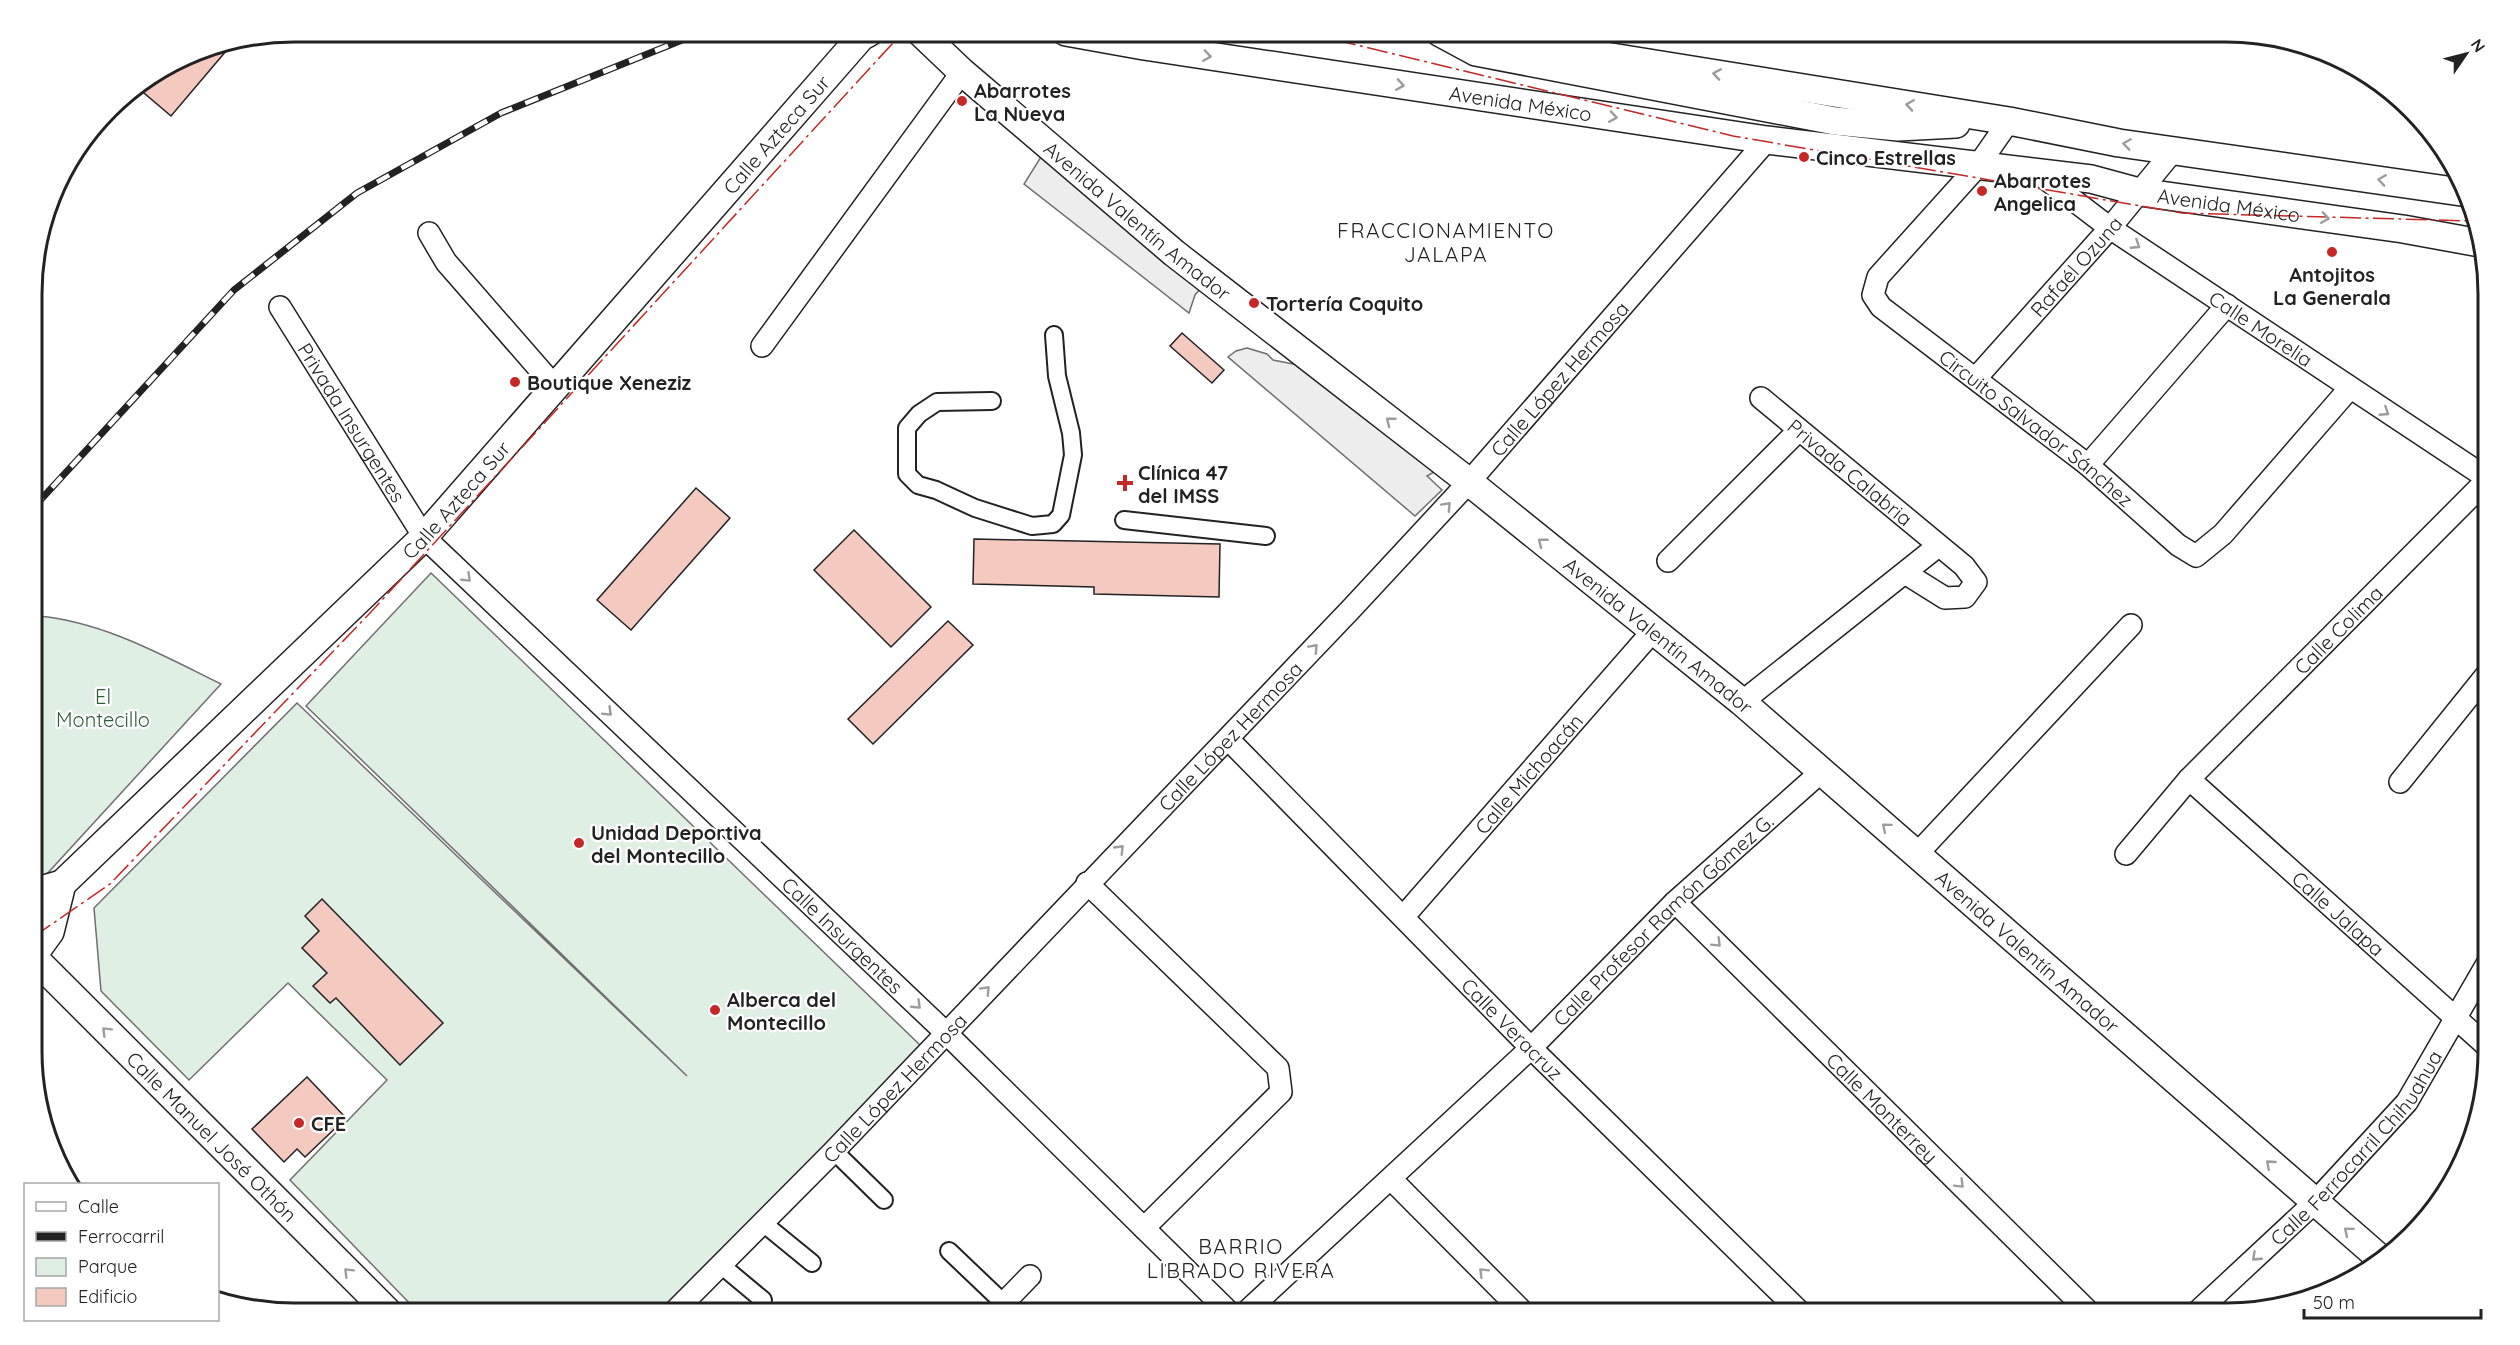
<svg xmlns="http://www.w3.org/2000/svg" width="2520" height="1345" font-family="Quicksand,sans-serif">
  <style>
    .green { fill: #e0efe3; stroke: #6f6f6f; stroke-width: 1.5 }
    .parking { fill: #ededed; stroke: #6f6f6f; stroke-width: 1.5 }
    .building { fill: #f3c9c0; stroke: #222; stroke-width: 1.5 }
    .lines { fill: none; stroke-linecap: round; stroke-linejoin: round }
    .pedestrian-casing { stroke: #222; stroke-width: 20 }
    .minor-casing { stroke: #222; stroke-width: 24 }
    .tertiary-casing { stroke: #222; stroke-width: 30 }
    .pedestrian { stroke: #fff; stroke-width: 16 }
    .minor { stroke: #fff; stroke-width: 21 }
    .tertiary { stroke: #fff; stroke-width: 27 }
    .rail-casing { stroke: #222; stroke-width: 7 }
    .rail { stroke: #fff; stroke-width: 4.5; stroke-dasharray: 14; stroke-linecap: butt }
    .power { stroke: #c62828; stroke-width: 1.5; stroke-dasharray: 21 4.5 3 4.5; stroke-linecap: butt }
    .oneway { stroke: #9c9c9c }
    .poi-dot { fill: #c62828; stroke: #fff; stroke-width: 2 }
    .labels { text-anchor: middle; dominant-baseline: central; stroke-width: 4.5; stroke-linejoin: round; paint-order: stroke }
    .poi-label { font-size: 20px; font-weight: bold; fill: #222; stroke: #fff; text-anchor: start }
    .street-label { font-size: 20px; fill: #222; stroke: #fff }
    .park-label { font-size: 20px; fill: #2f5e38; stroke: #fff }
    .neighbourhood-label { font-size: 21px; letter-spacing: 1.5px; fill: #222; stroke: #fff }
    .rim { fill: none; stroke: #222; stroke-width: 3 }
  </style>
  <rect width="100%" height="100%" fill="#fff"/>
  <!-- green -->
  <g class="green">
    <path d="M431 573 920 1045 794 1179 660 1313H419L290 1180 387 1080 288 983 189 1080 101 991 94 908 297 703 687 1076 306 706Z"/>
    <path d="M38 616C104 622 162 655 221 684L45 876 33 878V619Z"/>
  </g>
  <!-- parking -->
  <g class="parking">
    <path d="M1044 152 1208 280 1195 295 1189 313 1024 184Z"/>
    <path d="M1247 348 1267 354 1273 360 1293 364 1300 360 1436 471 1427 476 1442 490 1415 516 1228 357 1236 351Z"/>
  </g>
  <!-- building -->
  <g class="building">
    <path d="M232 44 171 116 137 87 194 51Z"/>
    <path d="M1182 333 1224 370 1212 383 1170 346Z"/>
    <path d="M696 488 730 518 631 630 597 600Z"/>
    <path d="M854 530 931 607 891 647 814 570Z"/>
    <path d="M974 539 1220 544 1219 597 1094 594V587L973 584Z"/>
    <path d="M948 621 973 645 873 744 848 719Z"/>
    <path d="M322 899 443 1023 400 1065 336 998 330 1003 313 986 327 973 302 948 319 931 305 916Z"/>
    <path d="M307 1077 346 1118 305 1157 297 1149 284 1162 252 1129Z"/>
  </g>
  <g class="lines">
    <defs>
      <g id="pedestrian">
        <path d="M992 401 937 402 919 414 907 428V474L918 485 936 490 975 508 1032 526 1053 524 1061 515 1073 455 1071 433 1057 376 1054 335"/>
        <path d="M1124 520 1266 536"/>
        <path d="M834 1151 884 1200"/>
        <path d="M763 1223 812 1263"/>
        <path d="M949 1251 1014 1313"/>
        <path d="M721 1265 763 1300"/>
      </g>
      <g id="minor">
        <path id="s1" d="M2009 121 1977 167 1878 277 1873 295 1881 307 2088 465 2178 545 2196 556 2223 534 2349 389"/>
        <path id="s2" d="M2038 173 2110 228 2487 478"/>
        <path d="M429 233 446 262 555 387"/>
        <path id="s3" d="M280 307 424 537 946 1033 1230 1313"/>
        <path d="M762 346 962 72"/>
        <path id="s4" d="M1976 378 2110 228 2173 151"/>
        <path id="s5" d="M1761 398 1964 566 1976 582 1965 597 1945 598 1905 573"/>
        <path d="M2088 465 2227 305"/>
        <path d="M1668 561 1799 430"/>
        <path d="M1742 702 1938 546"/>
        <path id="s6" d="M1228 739 1531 1048 1801 1313"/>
        <path id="s7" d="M2189 779 2488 1047"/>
        <path d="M2400 782 2487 674"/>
        <path d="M1917 854 2131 625"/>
        <path id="s8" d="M2126 854 2189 779 2487 480"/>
        <path d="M1087 883 1278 1068 1281 1092 1144 1228"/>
        <path id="s9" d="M1675 902 2090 1313"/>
        <path id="s10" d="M1404 916 1652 632"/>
        <path d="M1391 1179 1524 1313"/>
        <path id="s11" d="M673 1313 834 1151 1352 608 1469 482 1767 140"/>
        <path d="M994 1313 1030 1276"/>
        <path id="s12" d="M1245 1313 1531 1048 1675 902 1821 772"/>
        <path id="s13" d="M2196 1313 2314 1203 2407 1102 2488 962"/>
      </g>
      <g id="tertiary">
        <path id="s14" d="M920 32 962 72 1174 253 1469 482 1742 702 2382 1260"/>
        <path id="s15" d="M1066 32 1144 46 1767 140 2091 179 2139 192 2403 229 2480 243"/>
        <path d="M1439 32 1476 52 1835 121 1898 127 1956 124"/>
        <path d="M1493 32 1543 46 2009 121 2119 143 2461 192"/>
        <path d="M33 892 62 884"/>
        <path id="s16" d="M34 954 50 932 62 884 424 537 861 37 870 32"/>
        <path id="s17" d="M34 958 389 1313"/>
      </g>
    </defs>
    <!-- pedestrian casing -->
    <use href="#pedestrian" class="pedestrian-casing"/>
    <!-- minor casing -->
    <use href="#minor" class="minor-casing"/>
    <!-- tertiary casing -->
    <use href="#tertiary" class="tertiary-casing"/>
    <!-- pedestrian -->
    <use href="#pedestrian" class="pedestrian"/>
    <!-- minor -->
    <use href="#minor" class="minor"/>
    <!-- tertiary -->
    <use href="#tertiary" class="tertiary"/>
    <defs>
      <path id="rail" d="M33 508 234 290 357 193 501 113 702 32"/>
    </defs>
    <!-- rail casing -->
    <use href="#rail" class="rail-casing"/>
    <!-- rail -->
    <use href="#rail" class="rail"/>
    <!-- power -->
    <g class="power">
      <path d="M1303 32 1733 136 2182 213 2472 221"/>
      <path d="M33 937 110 884 370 613 903 32"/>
    </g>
  </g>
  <!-- one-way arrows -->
  <defs><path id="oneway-chevron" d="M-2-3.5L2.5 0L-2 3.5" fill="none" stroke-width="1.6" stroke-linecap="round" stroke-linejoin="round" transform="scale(1.5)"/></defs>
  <g class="oneway">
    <use href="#oneway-chevron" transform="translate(1207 56) rotate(9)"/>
    <use href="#oneway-chevron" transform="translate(1717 74) rotate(-171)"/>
    <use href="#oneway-chevron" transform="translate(1400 85) rotate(9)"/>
    <use href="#oneway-chevron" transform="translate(1910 105) rotate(-171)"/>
    <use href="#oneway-chevron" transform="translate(1613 117) rotate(9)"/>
    <use href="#oneway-chevron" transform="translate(2127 144) rotate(-172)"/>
    <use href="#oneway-chevron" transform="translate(2382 180) rotate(-172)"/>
    <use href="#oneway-chevron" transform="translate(2325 218) rotate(8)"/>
    <use href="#oneway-chevron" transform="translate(2136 245) rotate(33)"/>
    <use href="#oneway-chevron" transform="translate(2385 412) rotate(33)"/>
    <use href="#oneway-chevron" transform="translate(1390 421) rotate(-142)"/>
    <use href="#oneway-chevron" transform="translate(1447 506) rotate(-47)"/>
    <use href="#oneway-chevron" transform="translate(1542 542) rotate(-141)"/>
    <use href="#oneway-chevron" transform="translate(467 578) rotate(44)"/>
    <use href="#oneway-chevron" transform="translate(1314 648) rotate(-47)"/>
    <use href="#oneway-chevron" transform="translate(608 712) rotate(44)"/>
    <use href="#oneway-chevron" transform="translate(1886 827) rotate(-140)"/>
    <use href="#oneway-chevron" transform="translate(1120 849) rotate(-46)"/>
    <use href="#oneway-chevron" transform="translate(1717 943) rotate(45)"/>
    <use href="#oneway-chevron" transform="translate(986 990) rotate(-47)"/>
    <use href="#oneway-chevron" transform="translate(917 1005) rotate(44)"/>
    <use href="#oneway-chevron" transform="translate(106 1031) rotate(-135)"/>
    <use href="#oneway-chevron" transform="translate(2270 1164) rotate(-139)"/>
    <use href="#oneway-chevron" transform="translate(1960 1184) rotate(45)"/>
    <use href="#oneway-chevron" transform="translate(2348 1231) rotate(-140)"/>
    <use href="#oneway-chevron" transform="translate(2256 1257) rotate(137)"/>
    <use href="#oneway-chevron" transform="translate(348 1272) rotate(-135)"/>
    <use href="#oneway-chevron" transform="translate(1483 1272) rotate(-135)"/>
  </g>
  <!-- markers -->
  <g class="poi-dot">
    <circle cx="962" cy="101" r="6"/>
    <circle cx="1804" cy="157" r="6"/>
    <circle cx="1982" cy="191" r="6"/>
    <circle cx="2332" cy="252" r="6"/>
    <circle cx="1254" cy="303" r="6"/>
    <circle cx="515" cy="382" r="6"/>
    <path d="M1122 474h6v6h6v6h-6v6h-6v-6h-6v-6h6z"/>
    <circle cx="579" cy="843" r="6"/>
    <circle cx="715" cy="1010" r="6"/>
    <circle cx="299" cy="1123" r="6"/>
  </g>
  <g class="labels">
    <!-- poi labels -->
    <g class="poi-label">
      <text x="974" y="90">Abarrotes<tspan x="974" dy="23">La Nueva</tspan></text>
      <text x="1816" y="157">Cinco Estrellas</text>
      <text x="1994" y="180">Abarrotes<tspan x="1994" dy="23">Angelica</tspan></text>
      <text x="2332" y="274" text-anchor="middle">Antojitos<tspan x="2332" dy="23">La Generala</tspan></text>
      <text x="1266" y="303">Tortería Coquito</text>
      <text x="527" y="382">Boutique Xeneziz</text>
      <text x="1138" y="472">Clínica 47<tspan x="1138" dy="23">del IMSS</tspan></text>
      <text x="591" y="832">Unidad Deportiva<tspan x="591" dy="23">del Montecillo</tspan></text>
      <text x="727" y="999">Alberca del<tspan x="727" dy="23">Montecillo</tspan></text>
      <text x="311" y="1123">CFE</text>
    </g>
    <!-- street labels -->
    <g class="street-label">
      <text stroke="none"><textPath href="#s15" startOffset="460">Avenida México</textPath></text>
      <text stroke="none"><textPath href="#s16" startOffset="1113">Calle Azteca Sur</textPath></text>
      <text stroke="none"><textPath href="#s15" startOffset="1176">Avenida México</textPath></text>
      <text stroke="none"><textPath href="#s14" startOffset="288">Avenida Valentín Amador</textPath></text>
      <text stroke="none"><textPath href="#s4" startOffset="150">Rafaél Ozuna</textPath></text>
      <text stroke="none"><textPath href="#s2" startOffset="272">Calle Morelia</textPath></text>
      <text stroke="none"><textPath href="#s11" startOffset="1288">Calle López Hermosa</textPath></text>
      <text stroke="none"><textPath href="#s3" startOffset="136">Privada Insurgentes</textPath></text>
      <text stroke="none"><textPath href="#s1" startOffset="434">Circuito Salvador Sánchez</textPath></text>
      <text stroke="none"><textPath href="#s5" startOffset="116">Privada Calabria</textPath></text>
      <text stroke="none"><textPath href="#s16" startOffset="627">Calle Azteca Sur</textPath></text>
      <text stroke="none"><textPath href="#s8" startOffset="309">Calle Colima</textPath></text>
      <text stroke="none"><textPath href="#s14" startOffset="954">Avenida Valentín Amador</textPath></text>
      <text stroke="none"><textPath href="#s11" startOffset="802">Calle López Hermosa</textPath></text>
      <text stroke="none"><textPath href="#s10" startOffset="189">Calle Michoacán</textPath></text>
      <text stroke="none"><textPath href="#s7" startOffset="201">Calle Jalapa</textPath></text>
      <text stroke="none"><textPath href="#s12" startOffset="574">Calle Profesor Ramón Gómez G.</textPath></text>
      <text stroke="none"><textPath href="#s3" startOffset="849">Calle Insurgentes</textPath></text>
      <text stroke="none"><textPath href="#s14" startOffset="1440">Avenida Valentín Amador</textPath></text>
      <text stroke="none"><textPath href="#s6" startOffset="406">Calle Veracruz</textPath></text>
      <text stroke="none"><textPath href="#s11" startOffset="316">Calle López Hermosa</textPath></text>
      <text stroke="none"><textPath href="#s9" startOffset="292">Calle Monterrey</textPath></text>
      <text stroke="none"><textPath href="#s17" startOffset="252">Calle Manuel José Othón</textPath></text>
      <text stroke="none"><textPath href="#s13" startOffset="231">Calle Ferrocarril Chihuahua</textPath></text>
    </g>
    <!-- park labels -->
    <g class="park-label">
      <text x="103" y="696">El<tspan x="103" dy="23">Montecillo</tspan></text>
    </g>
    <!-- neighbourhood labels -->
    <g class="neighbourhood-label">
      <text x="1446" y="230">FRACCIONAMIENTO<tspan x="1446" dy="24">JALAPA</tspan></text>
      <text x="1241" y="1246">BARRIO<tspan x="1241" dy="24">LIBRADO RIVERA</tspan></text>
    </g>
  </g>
  <!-- crop -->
  <path d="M0 0H2520V1345H0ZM294 42H2226A252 252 0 0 1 2478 294V1051A252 252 0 0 1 2226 1303H294A252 252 0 0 1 42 1051V294A252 252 0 0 1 294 42Z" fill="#fff" fill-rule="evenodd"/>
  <path class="rim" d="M294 42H2226A252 252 0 0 1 2478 294V1051A252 252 0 0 1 2226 1303H294A252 252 0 0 1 42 1051V294A252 252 0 0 1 294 42Z"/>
  <!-- legend -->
  <rect x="24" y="1183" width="195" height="138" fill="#ffffff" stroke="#a7a7a7" stroke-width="1.5"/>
  <rect x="36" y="1202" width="30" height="9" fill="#ffffff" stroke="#a7a7a7" stroke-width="1.5"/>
  <text x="78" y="1213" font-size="18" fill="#222222">Calle</text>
  <rect x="36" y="1232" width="30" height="9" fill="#222222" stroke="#a7a7a7" stroke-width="1.5"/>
  <text x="78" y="1243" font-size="18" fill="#222222">Ferrocarril</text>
  <rect x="36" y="1258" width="30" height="18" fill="#e0efe3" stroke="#a7a7a7" stroke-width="1.5"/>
  <text x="78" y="1273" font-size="18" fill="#222222">Parque</text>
  <rect x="36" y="1288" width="30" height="18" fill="#f3c9c0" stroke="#a7a7a7" stroke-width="1.5"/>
  <text x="78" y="1303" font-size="18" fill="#222222">Edificio</text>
  <!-- north arrow -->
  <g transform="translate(2466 54) rotate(55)" stroke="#ffffff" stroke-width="4.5" paint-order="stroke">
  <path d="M0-4.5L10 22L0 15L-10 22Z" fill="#222222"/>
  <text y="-9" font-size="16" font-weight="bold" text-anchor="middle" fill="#222222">N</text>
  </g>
  <!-- scale -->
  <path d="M2304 1309v9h177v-9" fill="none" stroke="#222222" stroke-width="3"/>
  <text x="2313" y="1309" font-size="18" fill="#222222" stroke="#ffffff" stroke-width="4.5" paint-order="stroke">50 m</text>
</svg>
